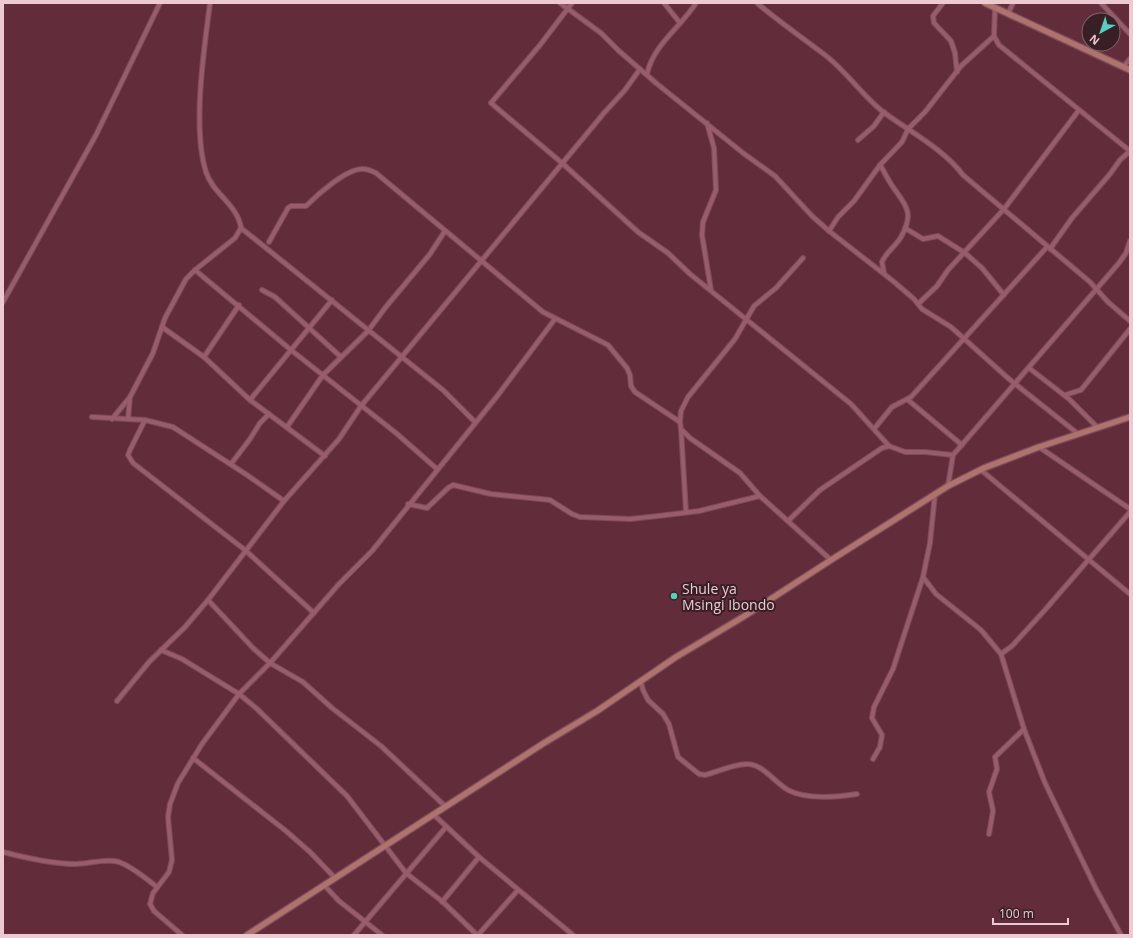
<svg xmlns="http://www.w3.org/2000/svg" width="1133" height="938" font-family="'Open Sans',sans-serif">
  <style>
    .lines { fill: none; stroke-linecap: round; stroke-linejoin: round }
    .street-casing { stroke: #7b4c5b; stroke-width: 6 }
    .secondary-casing { stroke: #7b4c5b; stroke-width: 8 }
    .street { stroke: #995c6b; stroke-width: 4 }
    .secondary { stroke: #af736d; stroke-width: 5.5 }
    .poi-dot { fill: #58cebf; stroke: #381f25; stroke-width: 1.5 }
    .labels { text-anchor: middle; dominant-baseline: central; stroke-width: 4; stroke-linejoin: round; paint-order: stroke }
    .poi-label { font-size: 14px; fill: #edcad1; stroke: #381f25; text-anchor: start }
  </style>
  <rect width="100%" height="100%" fill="#632c3b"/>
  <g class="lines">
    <defs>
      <g id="street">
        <path d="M560 3 601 33 619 51 656 83 743 153 775 176 812 216 829 231 893 281 914 299 922 309 951 327 1009 379 1077 433"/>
        <path d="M572 3 540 45 491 103 562 163 638 232 668 253 690 274 851 404 889 446"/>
        <path d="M664 3 680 23"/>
        <path d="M757 3C779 22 803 38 825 55 846 71 861 94 882 111 907 130 944 149 963 175L1090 282 1108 302 1130 321"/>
        <path d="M943 3 933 16 934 23 951 41 955 53 957 72"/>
        <path d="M1101 3 1130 34"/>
        <path d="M995 8 994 36 999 45 1130 151"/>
        <path d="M1008 14 1013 3"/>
        <path d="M1123 67 1130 59"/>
        <path d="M647 74C653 45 681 27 696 3"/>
        <path d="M707 123 714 148 716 190 703 222 702 235 711 290"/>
        <path d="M858 140 874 126 884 112"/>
        <path d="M880 165C884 171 887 178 891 184 904 204 916 211 901 237 896 246 886 252 882 262L884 273"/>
        <path d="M241 228 443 390 475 422"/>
        <path d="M905 228 923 239 938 236 965 253 982 268 1004 295"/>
        <path d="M829 231 838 217 854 201 880 165 902 142 908 129 925 112 961 66 994 36"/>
        <path d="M269 242 288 208 291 206H306C317 195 347 168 363 169 368 169 372 171 376 173L543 312 608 345 627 368 630 375 631 386 635 392 680 422"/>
        <path d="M1050 249 1072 218 1110 174 1120 160 1130 151"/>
        <path d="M803 258 776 288 754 306 735 339 688 397 681 411 680 422 681 429 690 438 740 473 760 496 831 560"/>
        <path d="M195 270 291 350 396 433 437 469"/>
        <path d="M262 290 275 297 341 357"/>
        <path d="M3 302 96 135 160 3"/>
        <path d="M918 304 937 286 948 270 1004 209 1079 110"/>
        <path d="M162 327 204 357 250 400 325 456"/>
        <path d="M371 327 385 308 430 254 445 231"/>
        <path d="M204 357 239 305"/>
        <path d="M1029 368 1069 399 1097 427"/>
        <path d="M1065 395 1081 390 1130 329"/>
        <path d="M250 400 332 300"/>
        <path d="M908 400 962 445"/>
        <path d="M92 417 145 420 173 427 247 475 284 501"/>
        <path d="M112 419 130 397"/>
        <path d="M128 419 130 397 153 353 165 318 186 279 195 270 235 238 241 228C238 205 213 194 206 172 192 128 204 50 210 3"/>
        <path d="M145 420 130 450 128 455 133 463 245 550 314 613"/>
        <path d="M287 427 323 375 368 331"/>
        <path d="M681 429 686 512"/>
        <path d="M874 429 892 407 911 397 1047 247"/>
        <path d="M1039 447 1130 509"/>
        <path d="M231 464 250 439 260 423 269 414"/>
        <path d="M981 470 1130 594"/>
        <path d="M948 486 953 455 1119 263 1126 253 1130 241"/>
        <path d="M935 494 930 543 923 577 936 594 981 630 1001 654 1024 729 1045 783 1096 889 1121 935"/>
        <path d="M408 504 427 508 448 488 453 485 491 494 550 500 572 514 580 517 630 519 658 516 699 511 760 496"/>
        <path d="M788 521 820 490 882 448 889 446 905 452H925L953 455"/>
        <path d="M208 600 253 648 270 663 303 682 332 708 381 746 445 806"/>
        <path d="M161 650 182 659 239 694 256 708 347 796 406 873 443 902 477 935"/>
        <path d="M1001 654 1012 646 1044 611 1130 512"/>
        <path d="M641 682 643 690 648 700 663 714 669 724 678 757 699 774 705 775C718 772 733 764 747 764 763 764 774 782 788 790 806 800 837 797 857 794"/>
        <path d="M117 701 149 662 185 627 208 600 284 501 339 439 361 406 604 113 625 90 640 69"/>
        <path d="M193 758 286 831 310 852 335 878"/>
        <path d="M873 759 880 747 882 735 872 718 874 707 893 669 923 577"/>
        <path d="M433 814 479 857 573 935"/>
        <path d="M989 834 993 811 989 792 997 769 995 757 1024 729"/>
        <path d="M3 852C26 858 52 864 76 864 90 864 105 858 119 862 133 867 145 878 157 887"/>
        <path d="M324 885 339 901 382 935"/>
        <path d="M442 902 479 857"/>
        <path d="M182 935 154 911 150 904 153 893 169 872 172 860 168 817 170 804 178 783 202 744 239 694 270 663 339 584 372 551 498 395 555 319"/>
        <path d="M354 935 446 827"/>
        <path d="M478 935 518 890"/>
      </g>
      <g id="secondary">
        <path d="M985 3 1130 70"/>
        <path d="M247 935 544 743 597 711 676 657 743 617 831 560 948 486 984 468 1039 447 1130 417"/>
      </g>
    </defs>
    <!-- street casing -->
    <use href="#street" class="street-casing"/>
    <!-- secondary casing -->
    <use href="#secondary" class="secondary-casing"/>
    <!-- street -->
    <use href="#street" class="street"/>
    <!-- secondary -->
    <use href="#secondary" class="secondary"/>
  </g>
  <!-- markers -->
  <circle class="poi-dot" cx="674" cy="596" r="4"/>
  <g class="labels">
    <!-- poi labels -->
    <g class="poi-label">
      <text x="682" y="588">Shule ya<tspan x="682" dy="16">Msingi Ibondo</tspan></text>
    </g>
  </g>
  <!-- border -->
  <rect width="1133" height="938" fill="none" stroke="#edcad1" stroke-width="8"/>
  <!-- north arrow -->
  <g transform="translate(1101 32) rotate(220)"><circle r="19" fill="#381f25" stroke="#80636a"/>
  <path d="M0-3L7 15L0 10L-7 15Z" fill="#58cebf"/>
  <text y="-6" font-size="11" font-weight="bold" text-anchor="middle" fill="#edcad1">N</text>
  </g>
  <!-- scale -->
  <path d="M993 918v6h75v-6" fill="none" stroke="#edcad1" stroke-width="2"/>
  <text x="999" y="918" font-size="12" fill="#edcad1" stroke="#381f25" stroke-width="3" paint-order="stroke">100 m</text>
</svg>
